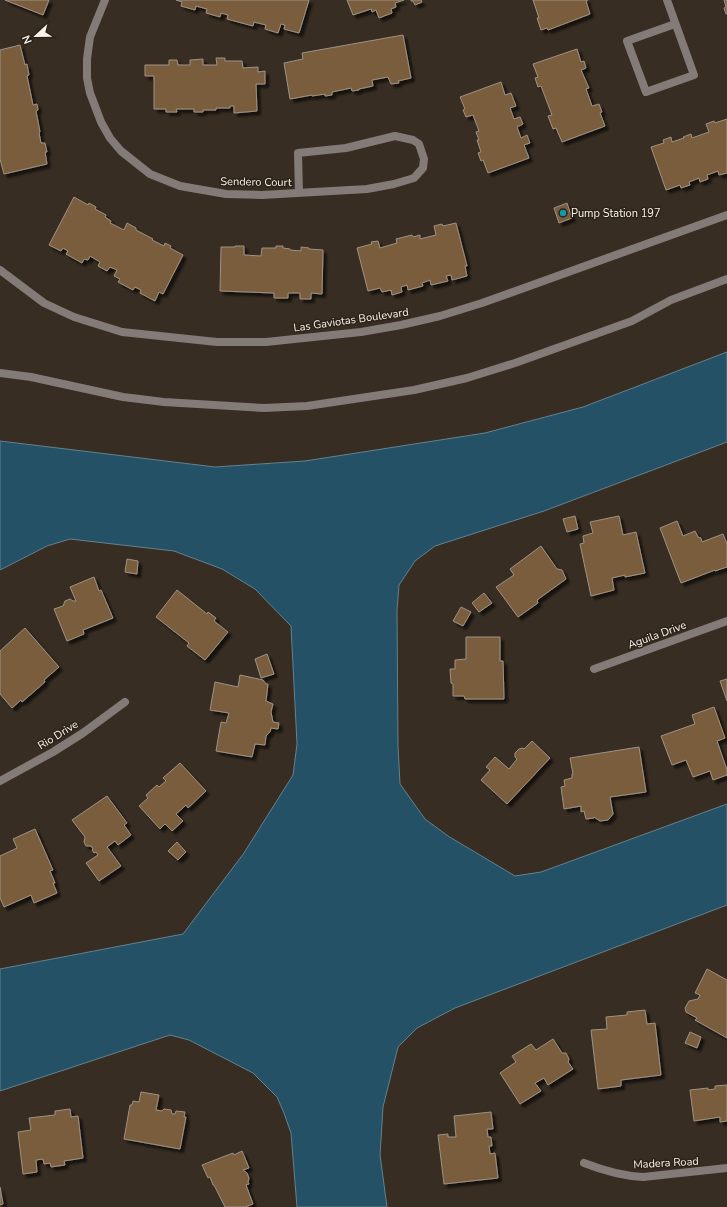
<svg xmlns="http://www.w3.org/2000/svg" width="727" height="1207" font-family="'Nunito Sans',sans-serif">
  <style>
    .water { fill: #245166; stroke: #64828e }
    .building { fill: #7a5d3d; stroke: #9e9285; filter: url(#shadow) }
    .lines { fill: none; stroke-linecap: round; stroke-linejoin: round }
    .minor { stroke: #827b77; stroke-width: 8 }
    .tertiary { stroke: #827b77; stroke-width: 8 }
    .culture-dot { fill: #0f9aa8; stroke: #2d2319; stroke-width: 1.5 }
    .labels { text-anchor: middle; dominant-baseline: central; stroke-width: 3; stroke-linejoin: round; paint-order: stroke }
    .street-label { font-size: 11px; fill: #f9f3ec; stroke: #2d2319 }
    .poi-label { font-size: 11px; fill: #f9f3ec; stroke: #2d2319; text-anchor: start }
  </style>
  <defs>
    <filter id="shadow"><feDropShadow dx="3.5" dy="3.5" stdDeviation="1" flood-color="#0009"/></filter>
  </defs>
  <rect width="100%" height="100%" fill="#372d23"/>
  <!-- water -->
  <path class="water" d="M727 352V442L544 511 435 546 415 561 399 585 397 611 398 745 400 784 425 819 448 836 515 876 541 872 727 804V905L455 1008 417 1028 398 1047 383 1107 380 1155 387 1207H297L291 1133 284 1113 277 1097 253 1073 189 1040 170 1035 0 1091V969L183 934 244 853 293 775 297 744 291 626 255 589 222 569 174 551 70 539 47 546 0 570V441L215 467 305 461 485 433 583 407Z"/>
  <!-- building -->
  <g class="building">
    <path d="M5 0H49L43 15Z"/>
    <path d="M176 0H309L299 33 284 29 285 25 281 24 278 33 265 29 266 25 254 22 253 26 227 19 228 15 221 13 220 17 206 13 207 9 196 6 195 10 181 6 182 2Z"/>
    <path d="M347 0H404L395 3 396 7 391 9 392 13 379 18 376 10 372 12 371 9 353 15Z"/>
    <path d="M411 0H421L422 2 415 5 413 1H411Z"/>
    <path d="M533 0H588L586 1 590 14 548 30 547 28 541 30 537 18H539Z"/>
    <path d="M724 0H727V14H726L724 8 726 7Z"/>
    <path d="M403 35 411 78 398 81 399 83 391 84 388 77 372 80 373 86 359 89V90L352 91 351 88 332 92V95L325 96V94L312 96V95L290 99 284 63 303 59 302 53Z"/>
    <path d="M20 45 25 65 27 64 29 75 27 76 33 105 37 104 38 110 36 111 40 132 39 133 41 143H45L47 152H45L47 164 4 174 0 159V50Z"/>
    <path d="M577 49 581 62 584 61 586 68 581 70 589 88 586 89 592 106 599 104 602 112 600 113 605 126 562 142 556 128 553 129 548 116 552 115 541 86 538 87 535 78 538 77 533 64Z"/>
    <path d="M216 58H225V61H242L243 68 258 67V72L265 71V84H256L257 111 234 113V106H230V108H216V110H203V112H194V109H176L177 112H166V109H154V76H145V65H169V60H177L178 65H190V60L203 59V65H217Z"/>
    <path d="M501 82 505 95 511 93 516 106 510 108 514 119 520 117 523 124 517 127 521 138 527 135 530 143 524 145 529 158 488 173 483 160 481 161 478 153 481 152 477 140H479L476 132 479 131 473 115 466 117 463 110 465 109 460 97Z"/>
    <path d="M727 119V173L719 175 718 171 707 175 708 179 700 182 699 178 689 182 690 185 681 188 680 185 666 190 651 147 664 143 663 140 671 137 672 142 684 138 683 137 691 134 692 138 709 132 706 124 714 121 715 123Z"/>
    <path d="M74 197 88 205 89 203 96 207 95 209 106 215 105 217 111 221 110 223 124 230 127 223 136 228V230L153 239 152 240 164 246 165 243 171 246 170 248 183 255 163 294 159 292 155 301 140 293 141 290 135 287 133 290 118 282 120 279 114 276 117 270 110 267 107 271 98 266 100 262 90 256 88 260 84 259 82 263 66 254 68 251 63 248 61 251 49 245Z"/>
    <path d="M567 203 572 218 559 223 554 208Z"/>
    <path d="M456 223 467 266H465L467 276 452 280 451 275 446 276 448 281 431 285 430 280 422 283 423 286 408 290 407 285 401 287 402 292 392 295 391 290 382 292 380 288 368 291 357 248 372 244 371 242 378 241 380 248 397 243 396 239 412 235 413 237 420 235V239L436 235 434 226 442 224 443 226Z"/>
    <path d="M235 246H244V255L261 256 262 248H276V246H283V248L290 249V250L301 251V247L309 248V249L323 250 322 294 311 293V299H300V293H288V298H274V293L220 291 221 247H235Z"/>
    <path d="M575 516 578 529 567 532 563 519Z"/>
    <path d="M619 516 623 535 636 532 645 573 625 577V575L612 578 614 590 591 596 580 544 584 543 583 536 593 533 590 522Z"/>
    <path d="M677 521 683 536 695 531 698 537 701 538 702 542 723 534 727 544V567L715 571V570L681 583 660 528Z"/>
    <path d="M541 546 557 569 562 570 566 579 537 600 538 603 518 617 496 587 514 575 510 569Z"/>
    <path d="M127 559 138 561 137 574 125 572Z"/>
    <path d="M94 577 99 591 101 590 113 618 83 630 84 634 67 641 54 609 63 606 65 601 70 599 73 601H76L70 587Z"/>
    <path d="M177 590 207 614 208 612 216 618 214 621 228 632 205 660 187 646 189 643 156 617Z"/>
    <path d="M484 593 492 603 479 612 472 603Z"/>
    <path d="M461 607 471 612 463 626 453 621Z"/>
    <path d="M25 628 59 667 44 680 45 682 22 702 21 700 12 708 0 694V651Z"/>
    <path d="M466 637H500V661H503L504 699H465L464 696H453V684L451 683 450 669H455V660L466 659Z"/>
    <path d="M267 654 274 674 261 678 255 659Z"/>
    <path d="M240 675 263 680 266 684H268L266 701 273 704 271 712 273 722 279 723 278 729 271 728 270 732 266 736 265 745 255 744 252 757 216 751 221 722 226 723 229 713 210 710 215 682 238 687Z"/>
    <path d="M727 679V701L720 681Z"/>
    <path d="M714 707 725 738 717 741 727 770V775L713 780 710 771 693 777 686 760 672 765 661 736 695 724 692 715Z"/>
    <path d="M532 741 550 758 507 804 481 780 490 770 486 767 495 757 509 769 517 759 515 757V753L519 749 523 748 524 749Z"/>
    <path d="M639 747 646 792 610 797 613 814 608 820 600 821 594 817V818L586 819 584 811 581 812V806L564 809 561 787 565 786 564 780 572 778V774H573L570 758Z"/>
    <path d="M180 763 206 791 188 808 186 805 176 814 183 821 172 831 165 824 160 829 139 806 148 798 146 795 157 785 159 787 166 781 163 778Z"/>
    <path d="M107 796 127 823 124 825 131 835 118 845 115 841 107 847 121 866 99 881 86 863 98 855 96 852 94 853 92 850 93 849 91 846H86L84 842 85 837 72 820Z"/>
    <path d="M35 829 53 870 50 871 55 883H53L57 893 34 903 31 895 4 907 0 898V856L17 848 13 839Z"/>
    <path d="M177 842 186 852 178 860 168 851Z"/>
    <path d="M707 969 727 980V1038L695 1020 697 1018 686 1012 685 1008 689 1001 698 999 700 995 695 993Z"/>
    <path d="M645 1010 647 1024 655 1023 661 1075 621 1080V1086L598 1089 591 1030 607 1029 606 1017 627 1015V1012Z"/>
    <path d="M690 1032 701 1037 697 1048 685 1043Z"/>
    <path d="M553 1039 562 1053H566L569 1059 568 1062 573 1069 548 1085 544 1078 535 1083 541 1091 520 1104 500 1073 516 1062 512 1056 531 1044 536 1050Z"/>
    <path d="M727 1085V1121L720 1122V1117L694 1121 690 1090 708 1088V1090L715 1089V1086Z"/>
    <path d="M141 1092 159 1095 156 1110 162 1111 164 1109 171 1110 172 1114H175L176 1111 185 1112 184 1117H186L180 1149 124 1139 130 1105H132L133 1101 139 1102Z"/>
    <path d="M70 1109 71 1117 78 1116 83 1158 64 1161 65 1165 51 1167 50 1163 44 1164 43 1159 36 1160 37 1172 23 1174 18 1132 31 1130 29 1118 55 1115V1111Z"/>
    <path d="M491 1112 493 1129H487L488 1137H491L492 1146H489L490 1154 495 1153 498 1178 444 1184 438 1135 448 1134V1137H456L454 1116Z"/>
    <path d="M242 1151 249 1168 243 1170 247 1173 249 1178 248 1182 249 1184 246 1185 253 1204 245 1207H225L214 1185H213L210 1177 208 1178 202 1165 233 1153 234 1155Z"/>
    <path d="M0 1187 3 1204 0 1205Z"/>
  </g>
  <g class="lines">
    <!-- minor -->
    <g class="minor">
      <path d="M105 0 90 37 87 59V78L90 93 101 122 110 138 121 151 150 174 180 186 226 194 262 195 367 189 394 184 414 178 423 168 424 159 419 144 413 140 395 136 346 148 298 153 299 193"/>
      <path d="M667 0 694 75 646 92 627 41 675 24"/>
      <path d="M594 669 727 621"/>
      <path d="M0 781 53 752 83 733 125 702"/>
      <path d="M584 1163C602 1170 623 1176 643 1177L727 1168"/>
    </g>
    <!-- tertiary -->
    <g class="tertiary">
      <path d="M0 270 44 303 74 317 122 332 217 342H266L361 332 401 325 440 316 482 303 727 215"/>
      <path d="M0 373 31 377 123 397 164 402 264 408 307 406 414 390 467 378 515 363 632 321 671 300 727 279"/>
    </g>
  </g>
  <!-- markers -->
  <circle class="culture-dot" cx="563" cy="213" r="4"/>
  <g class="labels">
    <!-- street labels -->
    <g class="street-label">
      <text transform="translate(256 182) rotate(1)">Sendero Court</text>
      <text transform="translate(351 320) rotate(-8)">Las Gaviotas Boulevard</text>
      <text transform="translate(657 635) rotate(-20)">Aguila Drive</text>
      <text transform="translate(58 735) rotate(-32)">Rio Drive</text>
      <text transform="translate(666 1163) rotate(-3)">Madera Road</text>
    </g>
    <!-- poi labels -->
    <g class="poi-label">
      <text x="571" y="213">Pump Station 197</text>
    </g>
  </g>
  <!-- north arrow -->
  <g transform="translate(36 36) rotate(248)" stroke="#2d2319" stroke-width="3" paint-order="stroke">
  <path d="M0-3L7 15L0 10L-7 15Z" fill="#f9f3ec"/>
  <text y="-6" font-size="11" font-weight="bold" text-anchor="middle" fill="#f9f3ec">N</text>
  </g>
</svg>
